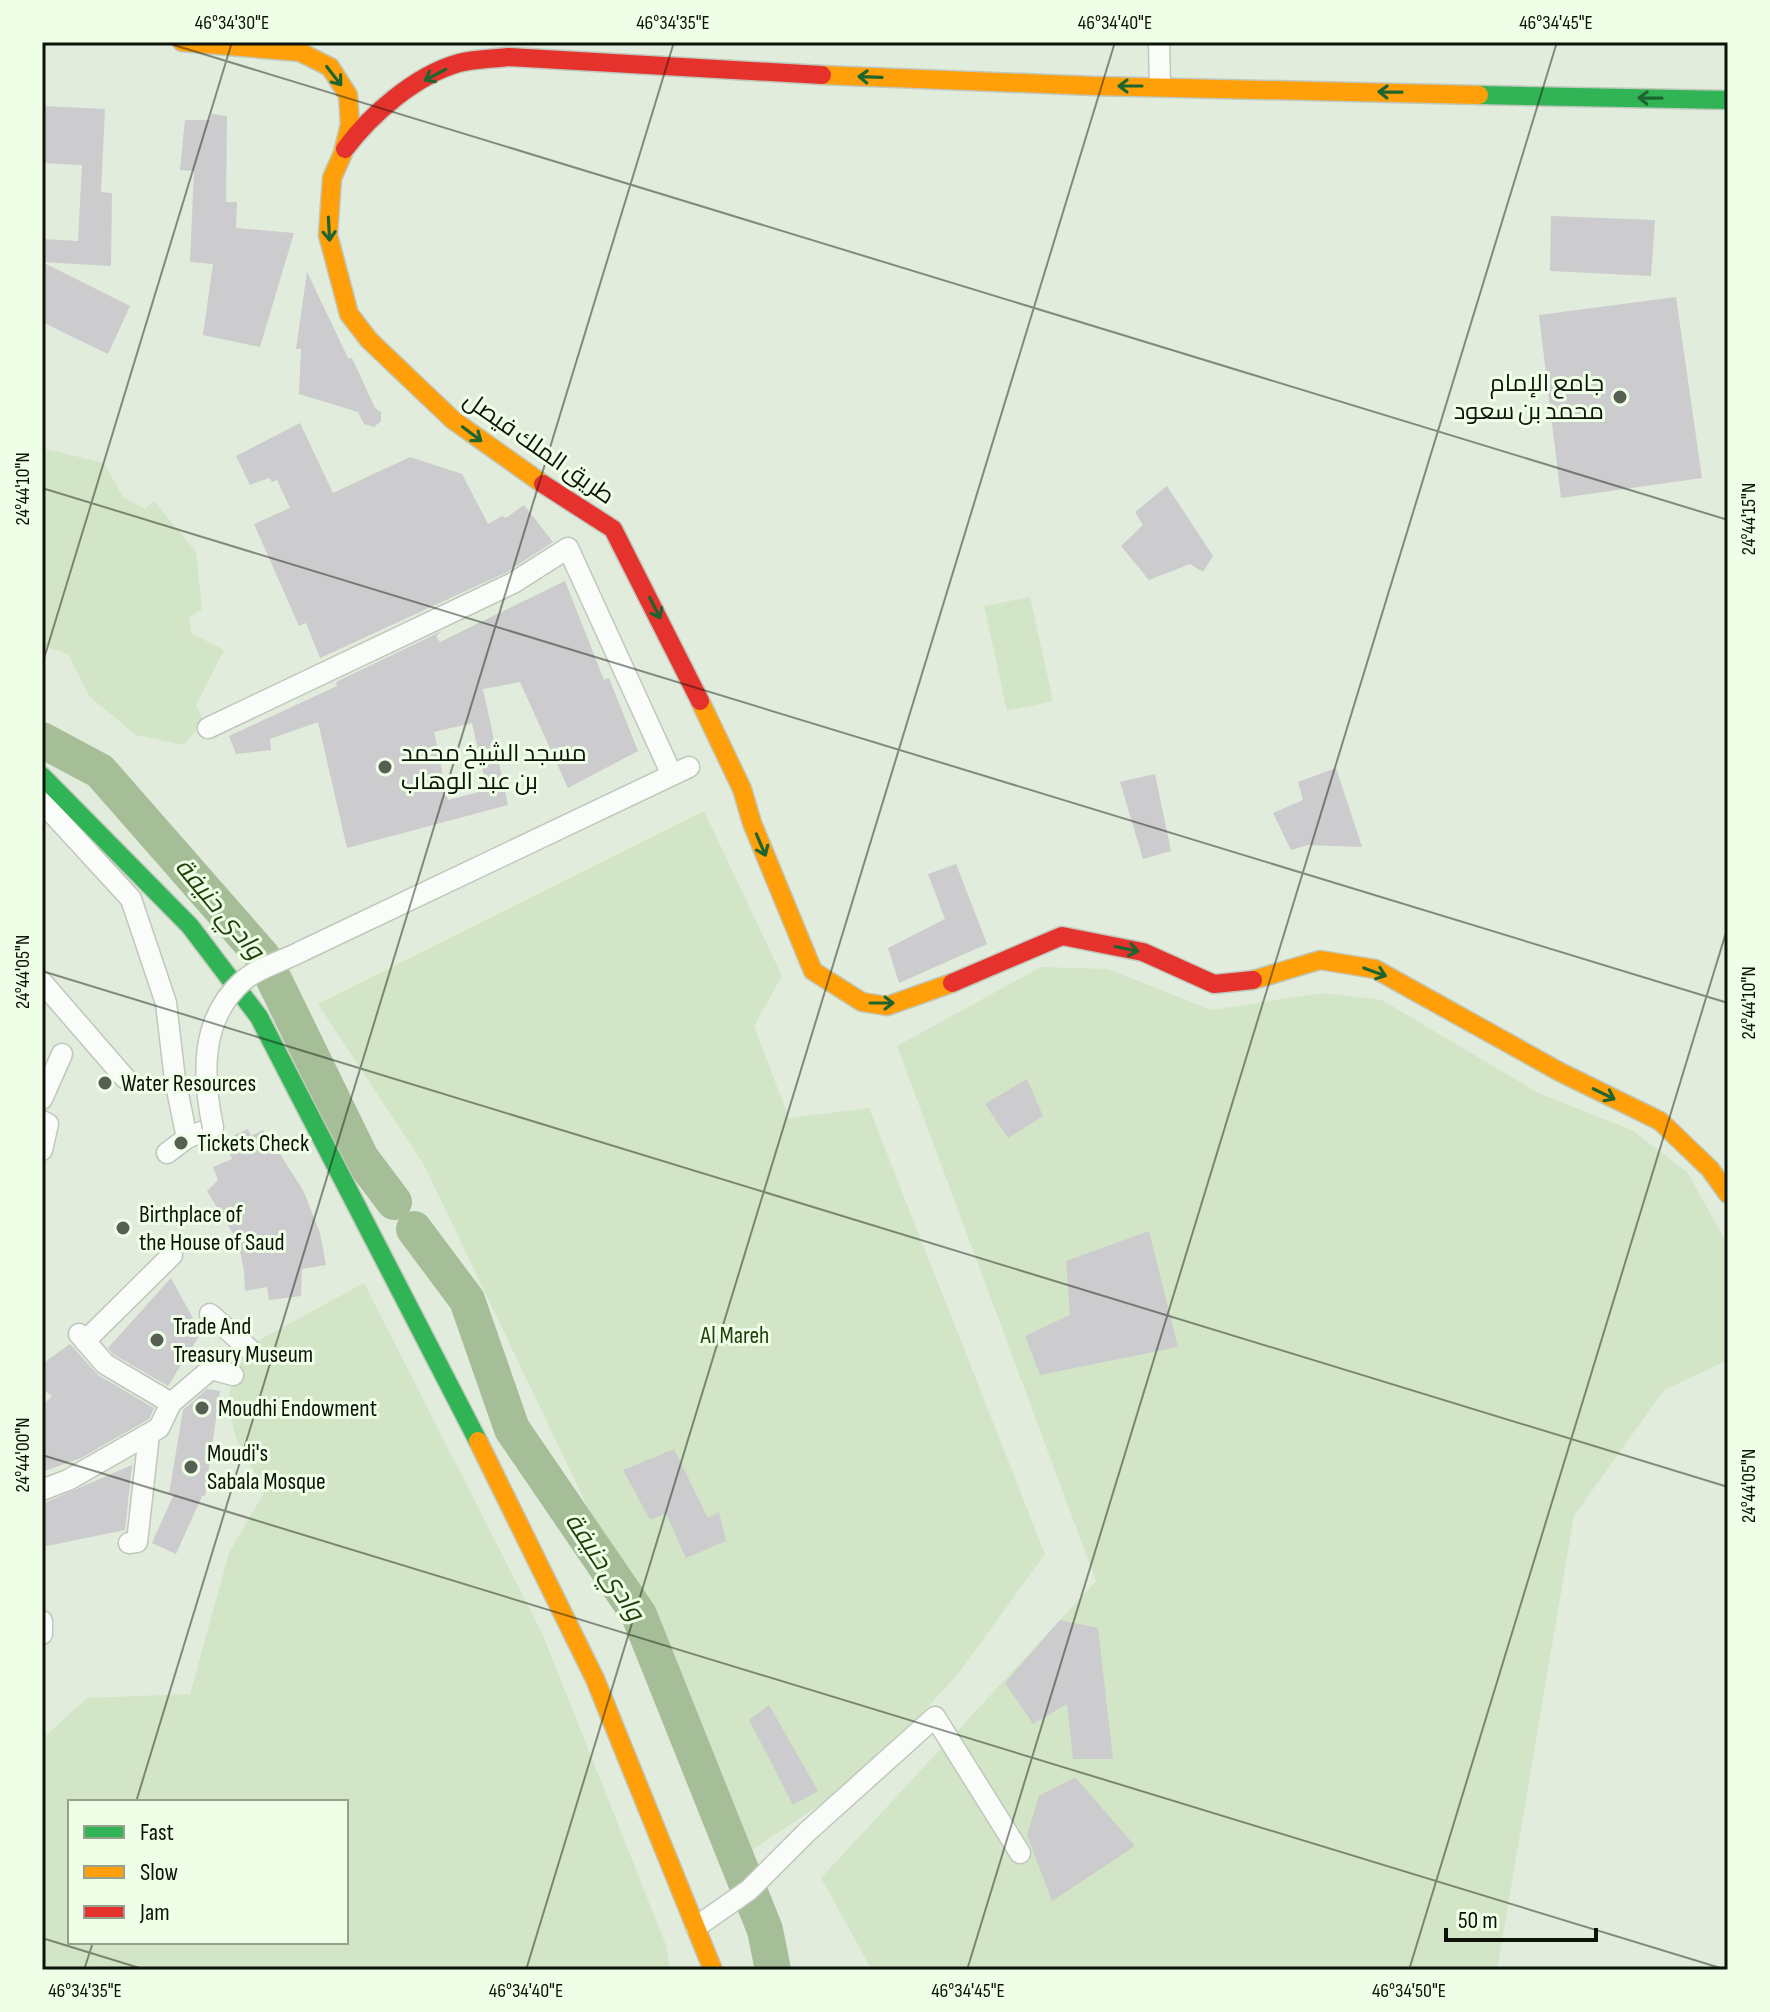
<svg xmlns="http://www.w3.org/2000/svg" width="1770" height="2012" font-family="'Sofia Sans Condensed',Cairo,sans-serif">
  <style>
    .green { fill: #d2e6c7; fill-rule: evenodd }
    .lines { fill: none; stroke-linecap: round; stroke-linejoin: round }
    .river { stroke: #a5be98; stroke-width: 36 }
    .building { fill: #cccbcd; fill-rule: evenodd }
    .street-casing { stroke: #bfc8bb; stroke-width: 23 }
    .fast-casing { stroke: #bfc8bb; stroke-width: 21 }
    .slow-casing { stroke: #bfc8bb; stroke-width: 21 }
    .jam-casing { stroke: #bfc8bb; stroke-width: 21 }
    .street { stroke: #fafcfa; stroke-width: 20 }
    .fast { stroke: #30b455; stroke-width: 18 }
    .slow { stroke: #ff9f0a; stroke-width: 18 }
    .jam { stroke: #e5322d; stroke-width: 18 }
    .street-bridge-casing { stroke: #bfc8bb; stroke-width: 23; stroke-linecap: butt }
    .street-bridge { stroke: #fafcfa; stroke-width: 20 }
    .oneway { stroke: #1e642f }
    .ticks { fill: none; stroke: #0d1309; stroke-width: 2; stroke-opacity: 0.45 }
    .poi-dot { fill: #575f53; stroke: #efffe7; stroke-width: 3 }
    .labels { text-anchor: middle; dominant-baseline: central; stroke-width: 6; stroke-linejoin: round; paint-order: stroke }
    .poi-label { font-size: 24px; fill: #0d1309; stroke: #efffe7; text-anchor: start }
    .street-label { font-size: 24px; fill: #0d1309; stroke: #efffe7 }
    .park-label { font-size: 24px; fill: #22400d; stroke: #efffe7 }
    .water-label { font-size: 26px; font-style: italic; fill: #223f0c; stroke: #efffe7 }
    .neatline { fill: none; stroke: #0d1309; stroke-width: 3 }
    .ticks-label { font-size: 20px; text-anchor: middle; fill: #0d1309 }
  </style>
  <rect width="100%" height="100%" fill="#e1ecdc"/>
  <!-- green -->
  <g class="green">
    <path d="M42 448 104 463 123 497 145 509 154 501 196 552 202 609 189 618 191 633 224 650 196 705 204 722 184 745 136 735 89 696 68 654 42 645Z"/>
    <path d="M1030 597 1053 701 1007 711 984 606Z"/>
    <path d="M704 811 782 976 754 1026 789 1118 869 1108 1045 1554 958 1674 866 1774 752 1850 424 1165 318 1004Z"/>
    <path d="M1041 967 1108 969 1211 1010 1323 993 1382 1000 1538 1093 1632 1130 1687 1172 1728 1245V1360L1664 1390 1574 1516 1497 1970H872L821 1878 1096 1581 897 1046Z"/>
    <path d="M364 1283 542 1633 666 1945 670 1970H42V1739L87 1698 190 1694 229 1553 265 1491 236 1439 228 1402 233 1375 252 1344ZM70 1802H346V1942H70Z"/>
  </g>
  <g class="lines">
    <!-- river -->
    <g class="river">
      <path d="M42 740 100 771 263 957 361 1158 394 1202"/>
      <path d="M414 1229 467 1300 512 1429 639 1615 765 1930 773 1970"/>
    </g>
  </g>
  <!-- building -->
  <g class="building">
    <path d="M42 106 105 109 101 192 112 193 111 266 42 262V239L78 241 82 165 42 163Z"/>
    <path d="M212 114 227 116 226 202H237L236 228 294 233 260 347 203 335 213 264 190 262 194 171 180 170 185 120H210Z"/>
    <path d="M1551 216 1655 220 1651 276 1550 271Z"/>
    <path d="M42 262 130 306 108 354 42 322Z"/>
    <path d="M307 272 348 358H352L375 408 381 412V421L374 427 364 424 358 412 299 394 301 349H296Z"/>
    <path d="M1676 297 1702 478 1561 498 1539 315Z"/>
    <path d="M300 423 333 493 410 457 462 474 488 524 502 516 506 518 524 505 553 542 507 572 320 658 306 623 299 626 254 524 290 508 277 480 272 482 269 478 250 485 236 456Z"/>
    <path d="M1167 486 1213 556 1203 572 1190 564 1149 580 1121 546 1143 525 1135 512Z"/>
    <path d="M565 581 604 680 609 678 638 751 568 788 520 682 483 689 508 805 347 848 318 722 270 739 271 750 236 754 229 736 337 686 336 682 442 631 436 636 440 642ZM472 723 487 790 448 800 434 732Z"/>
    <path d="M1336 768 1362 847 1308 845 1291 850 1273 813 1303 800 1298 782Z"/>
    <path d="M1155 774 1171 851 1143 859 1120 782Z"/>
    <path d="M956 864 987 944 899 983 888 948 945 919 928 874Z"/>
    <path d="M1027 1079 1043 1116 1008 1138 985 1104Z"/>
    <path d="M248 1129 251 1136 263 1130 276 1148 303 1190 320 1233 326 1265 302 1269 301 1296 269 1300 267 1287 245 1291 244 1271 238 1242 207 1191 218 1180 213 1167 232 1159 224 1140Z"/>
    <path d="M1149 1231 1178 1347 1040 1375 1025 1336 1070 1315 1066 1261Z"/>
    <path d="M171 1278 201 1333 168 1386 113 1354 108 1348Z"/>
    <path d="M70 1344 98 1375 154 1408 149 1419 81 1458 42 1472V1406L52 1396 42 1389V1364Z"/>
    <path d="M207 1389 220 1391 205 1496H202L176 1554 152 1543 174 1494H169L183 1410Z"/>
    <path d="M674 1449 708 1518 719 1512 726 1541 686 1558 666 1513 650 1520 623 1470Z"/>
    <path d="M132 1465 125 1530 42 1547V1504Z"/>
    <path d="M1060 1620 1098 1628 1113 1759H1073L1067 1704 1033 1724 1005 1683Z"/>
    <path d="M769 1705 818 1791 793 1805 749 1720Z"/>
    <path d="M1075 1777 1135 1846 1052 1901 1027 1835 1039 1796Z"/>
  </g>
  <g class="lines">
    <defs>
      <g id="street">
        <path d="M1159 42 1160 86"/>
        <path d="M208 728 513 583 568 548 672 775"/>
        <path d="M42 802 131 899 166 1003 175 1080 187 1138"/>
        <path d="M300 952 689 767"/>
        <path d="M42 982 125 1078"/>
        <path d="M42 1099 62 1054"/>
        <path d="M42 1121 48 1124 42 1150"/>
        <path d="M167 1153 187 1138 213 1127"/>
        <path d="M210 1314 249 1349"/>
        <path d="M79 1334 105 1364 171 1403"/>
        <path d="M85 1341 172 1255"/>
        <path d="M211 1369 233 1375"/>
        <path d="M42 1490 68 1480 159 1428 171 1403 211 1369V1359"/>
        <path d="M129 1543 137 1542 149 1434"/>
        <path d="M42 1621V1634"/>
        <path d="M696 1927 749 1890 807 1832 935 1717 1020 1853"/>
      </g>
      <g id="fast">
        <path d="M1479 95 1728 100"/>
        <path d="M42 776 190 926 259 1017 478 1441"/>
      </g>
      <g id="slow">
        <path d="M182 42 300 52 330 67 348 95 350 124 343 153 332 178 328 235 349 314 369 340 453 420 543 484"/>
        <path d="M822 75 1095 86 1479 95"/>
        <path d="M700 701 742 789 752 823 813 971 862 1002 887 1006 952 983"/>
        <path d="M1253 980 1320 960 1375 969 1560 1072 1660 1121 1710 1169 1728 1194"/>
        <path d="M478 1441 595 1679 713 1970"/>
      </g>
      <g id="jam">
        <path d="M345 149C371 114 416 75 459 63 474 59 493 59 509 57L822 75"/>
        <path d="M543 484 613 529 700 701"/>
        <path d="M952 983 1062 936 1143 952 1214 984 1253 980"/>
      </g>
    </defs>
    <!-- street casing -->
    <use href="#street" class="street-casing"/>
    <!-- fast casing -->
    <use href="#fast" class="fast-casing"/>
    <!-- slow casing -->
    <use href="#slow" class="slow-casing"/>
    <!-- jam casing -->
    <use href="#jam" class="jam-casing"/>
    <!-- street -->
    <use href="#street" class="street"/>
    <!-- fast -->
    <use href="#fast" class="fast"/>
    <!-- slow -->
    <use href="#slow" class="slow"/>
    <!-- jam -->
    <use href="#jam" class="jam"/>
    <defs>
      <path id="street-bridge" d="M213 1127C202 1075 200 1018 244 980 258 968 283 961 300 952"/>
    </defs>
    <!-- street-bridge casing -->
    <use href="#street-bridge" class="street-bridge-casing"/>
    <!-- street-bridge -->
    <use href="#street-bridge" class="street-bridge"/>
  </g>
  <!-- one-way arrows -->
  <defs><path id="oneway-shaft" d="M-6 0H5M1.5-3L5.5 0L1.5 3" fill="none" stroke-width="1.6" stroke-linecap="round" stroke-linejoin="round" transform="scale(2)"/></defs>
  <g class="oneway">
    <use href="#oneway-shaft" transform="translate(435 75) rotate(152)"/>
    <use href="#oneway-shaft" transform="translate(334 76) rotate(52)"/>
    <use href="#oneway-shaft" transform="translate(870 77) rotate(-178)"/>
    <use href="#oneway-shaft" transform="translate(1130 86) rotate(-180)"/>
    <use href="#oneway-shaft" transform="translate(1390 92) rotate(-179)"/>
    <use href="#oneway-shaft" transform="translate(1650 98) rotate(-179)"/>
    <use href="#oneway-shaft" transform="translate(329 229) rotate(87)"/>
    <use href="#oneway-shaft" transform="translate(472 434) rotate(37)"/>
    <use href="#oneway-shaft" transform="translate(655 608) rotate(63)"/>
    <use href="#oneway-shaft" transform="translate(761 845) rotate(67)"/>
    <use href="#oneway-shaft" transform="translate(1127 949) rotate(12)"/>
    <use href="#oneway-shaft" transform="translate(1375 972) rotate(20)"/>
    <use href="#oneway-shaft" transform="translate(882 1003)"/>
    <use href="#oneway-shaft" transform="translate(1604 1094) rotate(26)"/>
  </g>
  <!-- ticks -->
  <path class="ticks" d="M164 42 1728 520M42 488 1728 1003M42 665 232 42M42 971 1728 1487M42 1455 1727 1970M136 1802 674 42M42 1938 146 1970M84 1970 93 1942M526 1970 1115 42M967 1970 1557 42M1409 1970 1728 926"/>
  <!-- markers -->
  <g class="poi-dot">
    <circle cx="1620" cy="397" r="8"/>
    <circle cx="385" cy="767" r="8"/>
    <circle cx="105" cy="1083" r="8"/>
    <circle cx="181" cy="1143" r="8"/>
    <circle cx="123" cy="1228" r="8"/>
    <circle cx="157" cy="1340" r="8"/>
    <circle cx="202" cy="1408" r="8"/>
    <circle cx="191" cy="1467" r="8"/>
  </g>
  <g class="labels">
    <!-- poi labels -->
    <g class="poi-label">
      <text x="1604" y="383" text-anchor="end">جامع الإمام<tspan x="1604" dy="28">محمد بن سعود</tspan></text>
      <text x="401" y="753">مسجد الشيخ محمد<tspan x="401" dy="28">بن عبد الوهاب</tspan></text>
      <text x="121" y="1083">Water Resources</text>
      <text x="197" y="1143">Tickets Check</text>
      <text x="139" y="1214">Birthplace of<tspan x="139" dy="28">the House of Saud</tspan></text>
      <text x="173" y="1326">Trade And<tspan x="173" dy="28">Treasury Museum</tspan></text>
      <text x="218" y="1408">Moudhi Endowment</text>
      <text x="207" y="1453">Moudi's<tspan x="207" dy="28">Sabala Mosque</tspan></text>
    </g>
    <!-- street labels -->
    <g class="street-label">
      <text transform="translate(539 448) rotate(35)">طريق الملك فيصل</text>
    </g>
    <!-- park labels -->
    <g class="park-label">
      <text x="735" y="1335">Al Mareh</text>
    </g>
    <!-- water labels -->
    <g class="water-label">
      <text transform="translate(219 909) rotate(50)">وادي حنيفة</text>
      <text transform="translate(604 1567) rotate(57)">وادي حنيفة</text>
    </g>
  </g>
  <!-- border -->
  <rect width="1770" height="2012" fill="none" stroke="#efffe7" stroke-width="88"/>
  <!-- legend -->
  <rect x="68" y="1800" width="280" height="144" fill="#efffe7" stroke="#95a18e" stroke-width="2"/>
  <rect x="84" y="1826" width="40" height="12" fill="#30b455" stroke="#95a18e" stroke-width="2"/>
  <text x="140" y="1840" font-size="24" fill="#0d1309">Fast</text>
  <rect x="84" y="1866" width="40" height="12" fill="#ff9f0a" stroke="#95a18e" stroke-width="2"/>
  <text x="140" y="1880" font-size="24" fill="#0d1309">Slow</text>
  <rect x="84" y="1906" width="40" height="12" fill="#e5322d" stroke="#95a18e" stroke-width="2"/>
  <text x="140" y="1920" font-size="24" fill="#0d1309">Jam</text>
  <!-- scale -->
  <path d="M1446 1928v12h150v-12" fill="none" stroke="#0d1309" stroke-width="4"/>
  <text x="1458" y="1928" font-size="24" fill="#0d1309" stroke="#efffe7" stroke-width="6" paint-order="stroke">50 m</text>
  <rect x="44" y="44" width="1682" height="1924" class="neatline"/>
  <g class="ticks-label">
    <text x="232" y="29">46°34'30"E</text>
    <text x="673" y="29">46°34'35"E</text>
    <text x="1115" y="29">46°34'40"E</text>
    <text x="1556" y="29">46°34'45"E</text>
    <text transform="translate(22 489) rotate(-90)" y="7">24°44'10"N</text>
    <text transform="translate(1748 519) rotate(-90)" y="7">24°44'15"N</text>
    <text transform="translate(22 972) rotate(-90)" y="7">24°44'05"N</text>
    <text transform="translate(1748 1003) rotate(-90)" y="7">24°44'10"N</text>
    <text transform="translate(22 1455) rotate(-90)" y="7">24°44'00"N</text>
    <text transform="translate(1748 1486) rotate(-90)" y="7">24°44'05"N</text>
    <text x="85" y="1997">46°34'35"E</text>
    <text x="526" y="1997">46°34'40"E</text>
    <text x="968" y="1997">46°34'45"E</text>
    <text x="1409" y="1997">46°34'50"E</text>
  </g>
</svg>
